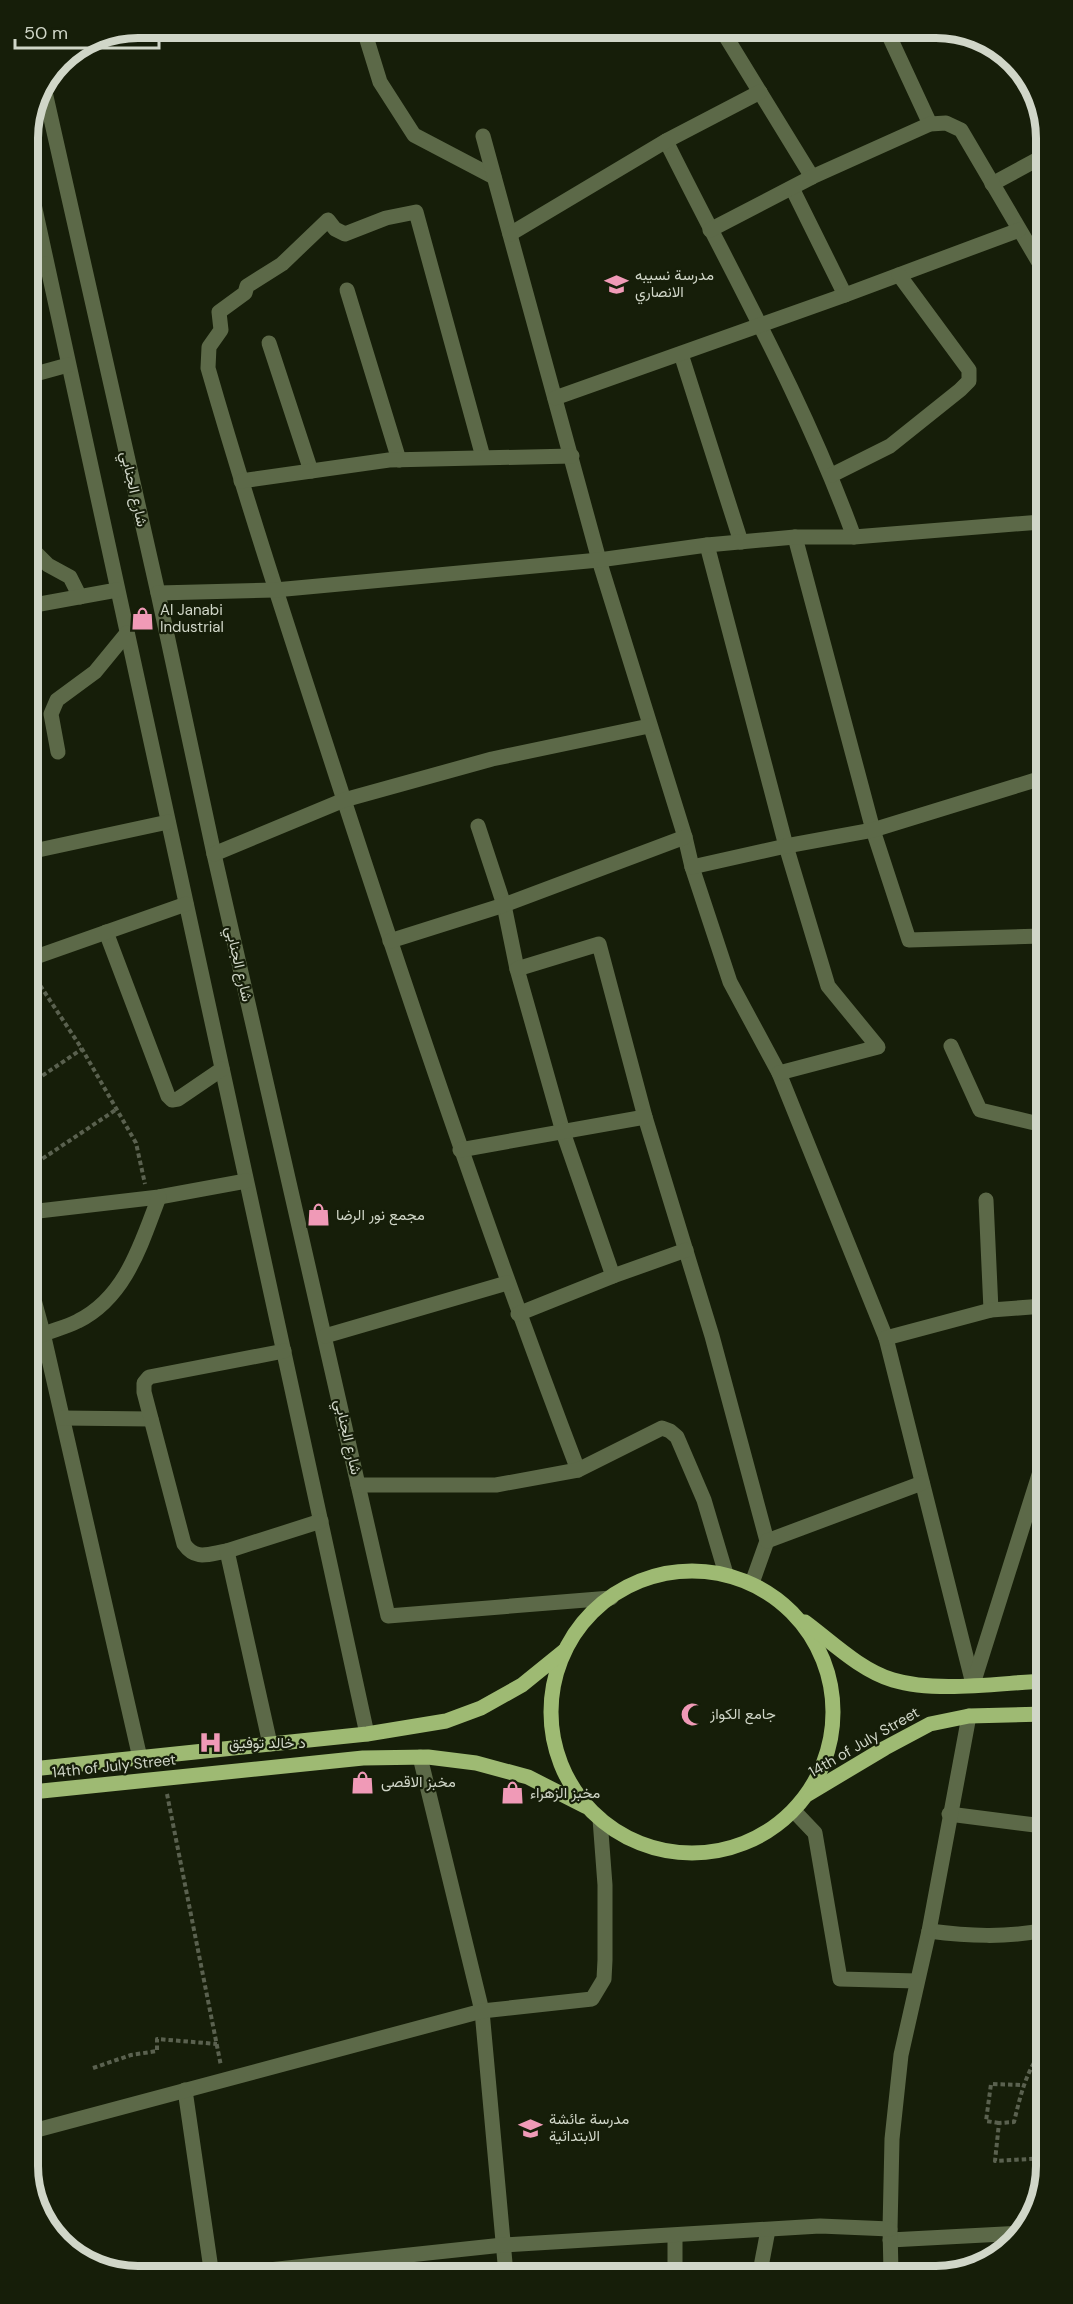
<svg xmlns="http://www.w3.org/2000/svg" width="1073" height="2304" font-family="'DM Sans',Vazirmatn,sans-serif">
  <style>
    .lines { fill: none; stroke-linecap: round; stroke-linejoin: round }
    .path { stroke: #5a614f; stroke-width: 4; stroke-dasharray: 4.5 3; stroke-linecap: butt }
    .minor { stroke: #5c6948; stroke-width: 15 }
    .major { stroke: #9eba73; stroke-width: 15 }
    .labels { text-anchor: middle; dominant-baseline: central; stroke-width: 4.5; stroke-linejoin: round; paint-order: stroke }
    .poi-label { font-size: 15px; fill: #d0d6c8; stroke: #161e09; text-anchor: start }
    .street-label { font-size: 15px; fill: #d0d6c8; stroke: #161e09 }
    .rim { fill: none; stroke: #d0d6c8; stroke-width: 8 }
  </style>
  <rect width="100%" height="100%" fill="#161e09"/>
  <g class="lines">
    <!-- path -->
    <g class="path">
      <path d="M32 973 82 1049 136 1143 145 1184"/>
      <path d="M30 1084 82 1049"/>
      <path d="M30 1167 117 1109"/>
      <path d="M167 1794 221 2066"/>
      <path d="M1046 2044C1026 2072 1022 2089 1014 2122L999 2123 995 2161 1046 2158"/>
      <path d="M93 2068 131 2055 157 2051V2039L217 2044"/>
      <path d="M999 2123 986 2121 991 2084 1023 2085"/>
    </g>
    <!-- minor -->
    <g class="minor">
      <path d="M148 27 149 32"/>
      <path d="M363 27 380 82 414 135 494 177"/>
      <path d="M720 27 812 177"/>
      <path d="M885 27 930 124"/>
      <path d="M45 92 158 593 214 854 388 1616 611 1598"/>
      <path d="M483 136 599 560 685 837 692 867 730 982 779 1073 886 1338 973 1684"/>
      <path d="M666 141C731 272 804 399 854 537"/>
      <path d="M27 172 367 1734"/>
      <path d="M992 184 1040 158"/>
      <path d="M792 188 845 295"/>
      <path d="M710 230 812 177 930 124 946 123 961 130 1041 266"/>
      <path d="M510 234 666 141 760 92"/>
      <path d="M28 271 46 264"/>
      <path d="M347 290 399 460"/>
      <path d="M269 343 311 471"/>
      <path d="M681 354 741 542"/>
      <path d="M28 376 68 365"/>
      <path d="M555 398 845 295 1019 230"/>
      <path d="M483 457 416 212 386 218 345 234 335 229 328 220 282 264 247 286 245 293 219 312 221 330 209 347 208 368C250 514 298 658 345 803 418 1027 494 1250 578 1470"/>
      <path d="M832 475 890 446 960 390 969 381V370L899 275"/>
      <path d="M241 481 389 460 572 456"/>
      <path d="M795 537 873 830 909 940 1042 936"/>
      <path d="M28 545 48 565 70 577 80 597"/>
      <path d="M707 545 786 846 828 986 878 1047 779 1073"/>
      <path d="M158 593 275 590 599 560 707 545 795 537H854L1041 522"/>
      <path d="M29 606 117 590"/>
      <path d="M58 752 51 714 57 700 95 672 127 633"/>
      <path d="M478 826 504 905 517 969 563 1132 613 1276"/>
      <path d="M29 852 168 822"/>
      <path d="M214 854 344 800 492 759 649 726"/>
      <path d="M692 867 786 846 873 830 1042 778"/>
      <path d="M106 932 168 1096 172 1100 178 1099 222 1069"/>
      <path d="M390 941 504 905 685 837"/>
      <path d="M30 959 186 904"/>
      <path d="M517 969 599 944 645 1117 712 1336 767 1541 752 1583"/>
      <path d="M951 1046 980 1110 1043 1125"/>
      <path d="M460 1150 645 1117"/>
      <path d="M986 1200 991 1310"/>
      <path d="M30 1212 159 1197 246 1181"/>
      <path d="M30 1285 43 1333 140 1758"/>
      <path d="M518 1314 613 1276 686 1250"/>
      <path d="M325 1336 507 1283"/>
      <path d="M886 1338 991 1310 1044 1306"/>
      <path d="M31 1340C46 1331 63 1329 78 1321 126 1297 141 1244 159 1197"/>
      <path d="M63 1418 151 1419"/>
      <path d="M358 1485H496L578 1470 662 1428 670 1431 677 1437 704 1500 726 1574"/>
      <path d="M767 1541 922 1483"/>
      <path d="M227 1551C208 1554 196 1561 184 1544L144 1392V1383L149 1377 284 1351"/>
      <path d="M973 1684 1044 1459"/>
      <path d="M270 1744 227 1551 321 1521"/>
      <path d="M420 1757 482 2011 506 2274"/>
      <path d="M794 1811 815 1833 840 1979 917 1981"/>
      <path d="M949 1814 1035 1825 1045 1821"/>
      <path d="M929 1931C968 1936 1006 1938 1045 1930"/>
      <path d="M185 2090 212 2276"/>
      <path d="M33 2131 482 2011 592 1999 604 1979 605 1960V1885L600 1819"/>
      <path d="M675 2236V2273"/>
      <path d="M890 2240 1024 2233"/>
      <path d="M760 2272 768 2230"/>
      <path d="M891 2272 890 2229 892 2139 901 2055 929 1931 969 1716"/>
      <path d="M212 2276 503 2245 820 2226 890 2229"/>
    </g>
    <!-- major -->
    <g class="major">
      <circle cx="692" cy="1712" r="141"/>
      <path d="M805 1622C832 1642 860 1670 893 1680 936 1693 999 1683 1045 1681"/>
      <path d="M32 1769 367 1734 446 1721 481 1708 522 1685 564 1651"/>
      <path d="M32 1792 363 1758 428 1757 476 1763 528 1777 585 1806"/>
      <path d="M808 1794 885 1748 930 1724 969 1716 1045 1714"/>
    </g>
  </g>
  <!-- icons -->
  <defs>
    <symbol id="school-bare" viewBox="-9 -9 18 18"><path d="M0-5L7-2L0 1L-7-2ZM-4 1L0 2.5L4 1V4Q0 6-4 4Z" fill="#f09ab7" stroke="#161e09" stroke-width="2.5" paint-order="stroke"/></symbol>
    <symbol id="shop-bare" viewBox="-9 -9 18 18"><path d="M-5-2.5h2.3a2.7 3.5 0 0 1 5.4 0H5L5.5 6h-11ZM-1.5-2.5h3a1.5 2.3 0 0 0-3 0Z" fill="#f09ab7" stroke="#161e09" stroke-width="2.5" paint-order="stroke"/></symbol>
    <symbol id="mosque-bare" viewBox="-9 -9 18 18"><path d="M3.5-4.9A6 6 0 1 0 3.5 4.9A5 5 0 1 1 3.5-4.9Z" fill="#f09ab7" stroke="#161e09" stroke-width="2.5" paint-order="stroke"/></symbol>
    <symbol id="hospital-bare" viewBox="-9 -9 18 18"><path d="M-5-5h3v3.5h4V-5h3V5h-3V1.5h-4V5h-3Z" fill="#f09ab7" stroke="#161e09" stroke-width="2.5" paint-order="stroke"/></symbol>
  </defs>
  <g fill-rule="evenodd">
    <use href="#school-bare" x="600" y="268" width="33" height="33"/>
    <use href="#shop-bare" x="126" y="602" width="33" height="33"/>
    <use href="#shop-bare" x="302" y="1198" width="33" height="33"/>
    <use href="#mosque-bare" x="676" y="1698" width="33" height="33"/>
    <use href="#hospital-bare" x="194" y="1726" width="33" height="33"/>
    <use href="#shop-bare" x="346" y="1766" width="33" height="33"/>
    <use href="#shop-bare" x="496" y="1776" width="33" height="33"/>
    <use href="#school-bare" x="514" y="2112" width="33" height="33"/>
  </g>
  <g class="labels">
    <!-- poi labels -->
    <g class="poi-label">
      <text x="635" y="275">مدرسة نسيبه<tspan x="635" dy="17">الانصاري</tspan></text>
      <text x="160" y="610">Al Janabi<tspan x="160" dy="17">Industrial</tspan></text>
      <text x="336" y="1215">مجمع نور الرضا</text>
      <text x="710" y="1714">جامع الكواز</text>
      <text x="229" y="1743">د خالد توفيق</text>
      <text x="381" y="1782">مخبز الاقصى</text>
      <text x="530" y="1793">مخبز الزهراء</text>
      <text x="549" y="2119">مدرسة عائشة<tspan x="549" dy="17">الابتدائية</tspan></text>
    </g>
    <!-- street labels -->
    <g class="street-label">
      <text transform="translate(134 489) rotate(77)">شارع الجنابي</text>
      <text transform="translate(239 964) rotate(77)">شارع الجنابي</text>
      <text transform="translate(348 1437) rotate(77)">شارع الجنابي</text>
      <text transform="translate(864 1742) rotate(-30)">14th of July Street</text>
      <text transform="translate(114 1766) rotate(-6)">14th of July Street</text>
    </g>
  </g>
  <!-- crop -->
  <path d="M0 0H1073V2304H0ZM138 38H936A100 100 0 0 1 1036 138V2166A100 100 0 0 1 936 2266H138A100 100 0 0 1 38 2166V138A100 100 0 0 1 138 38Z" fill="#161e09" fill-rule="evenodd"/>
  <path class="rim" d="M138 38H936A100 100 0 0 1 1036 138V2166A100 100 0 0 1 936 2266H138A100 100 0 0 1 38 2166V138A100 100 0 0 1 138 38Z"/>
  <!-- scale -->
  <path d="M15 39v9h144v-9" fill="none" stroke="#d0d6c8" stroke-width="3"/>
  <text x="24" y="39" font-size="18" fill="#d0d6c8" stroke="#161e09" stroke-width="4.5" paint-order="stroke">50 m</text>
</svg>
